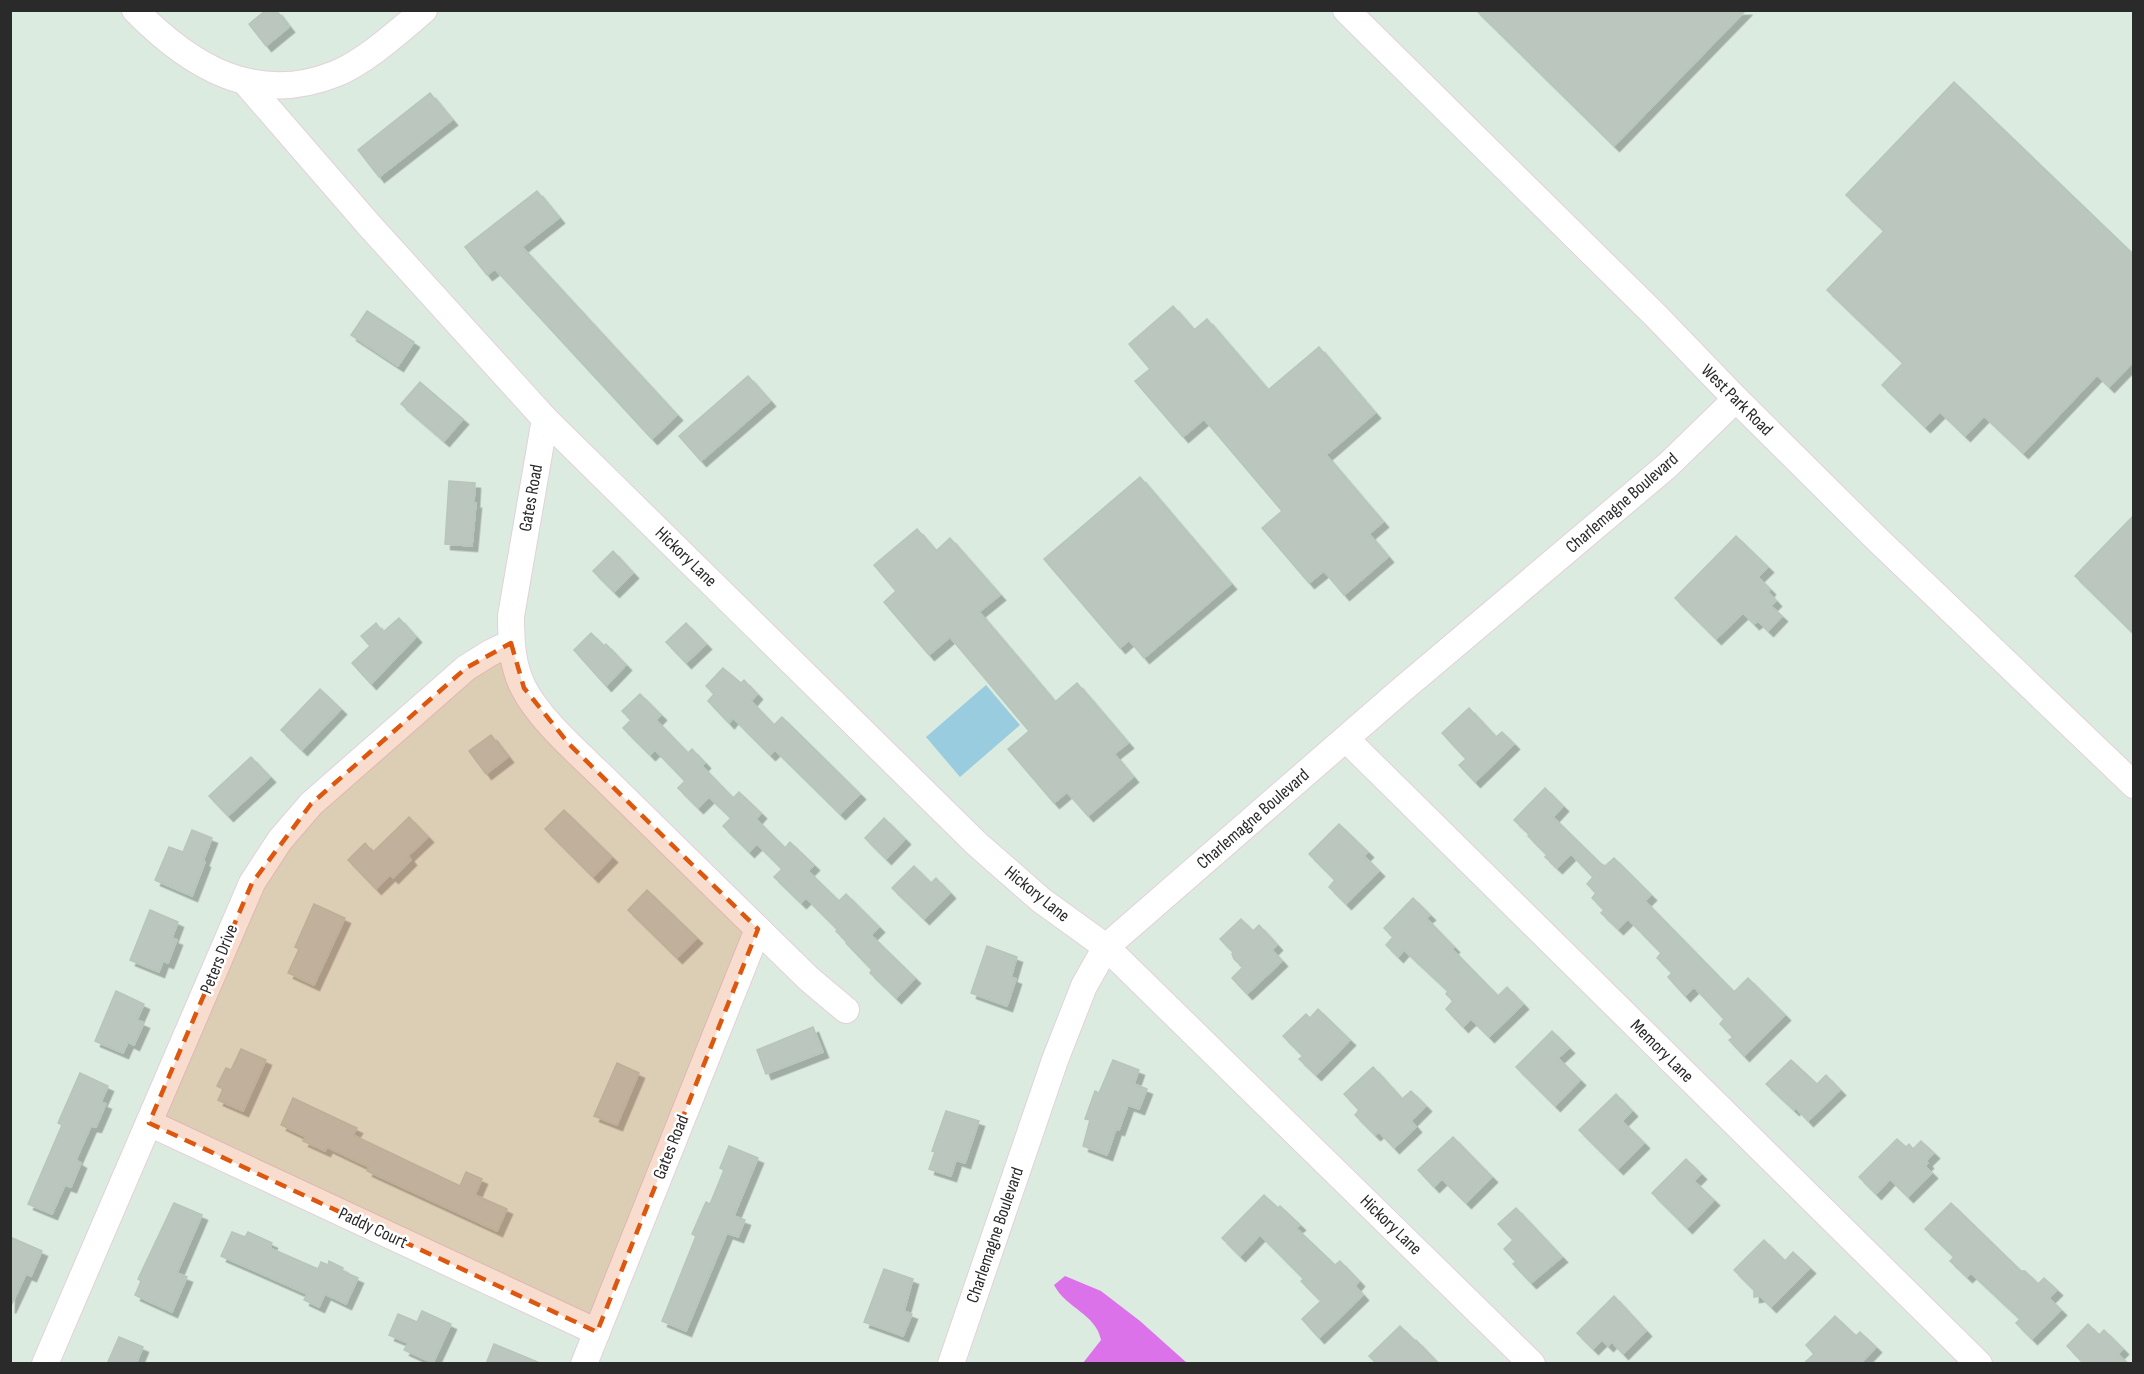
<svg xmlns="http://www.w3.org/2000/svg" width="2144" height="1374" font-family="'Sofia Sans Condensed',sans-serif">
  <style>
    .green { fill: #9acce0 }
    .water { fill: #dc72ea }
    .building { fill: #bbc7be; stroke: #b6c6ba; stroke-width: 1.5; filter: url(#shadow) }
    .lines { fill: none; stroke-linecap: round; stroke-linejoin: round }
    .minor-casing { stroke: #e2d1db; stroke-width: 28 }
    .minor { stroke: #fff; stroke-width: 26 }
    .marked { fill: #de570e; fill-opacity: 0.2; stroke: #de570e; stroke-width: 4.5; stroke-dasharray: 12 8; stroke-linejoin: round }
    .labels { text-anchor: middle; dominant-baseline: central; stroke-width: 5; stroke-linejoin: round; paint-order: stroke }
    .street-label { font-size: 18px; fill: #2a2a2a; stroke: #fff }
  </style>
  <defs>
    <filter id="shadow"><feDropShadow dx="5.5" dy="5.5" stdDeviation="0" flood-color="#0004"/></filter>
  </defs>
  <rect width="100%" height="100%" fill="#dcebdf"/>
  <!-- green -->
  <path class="green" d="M986 685 1020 725 960 777 926 737Z"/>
  <!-- water -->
  <path class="water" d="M1065 1276 1101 1291 1140 1321 1187 1363H1083L1101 1340C1096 1314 1066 1308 1054 1285Z"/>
  <!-- building -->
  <g class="building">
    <path d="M266 10H276L289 27 266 46 249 24Z"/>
    <path d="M1476 10H1746L1614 146Z"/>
    <path d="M1954 82 2133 254V362L2109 387 2097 375 2023 453 1984 416 1965 436 1940 412 1925 427 1882 385 1903 363 1827 290 1884 231 1846 195Z"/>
    <path d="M430 93 452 120 379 177 358 150Z"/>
    <path d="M537 191 559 218 522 247 677 415 652 439 495 269 487 275 465 247Z"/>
    <path d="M1173 306 1194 330 1207 319 1268 390 1319 347 1375 413 1326 455 1383 522 1369 534 1388 557 1344 595 1324 571 1309 583 1262 528 1282 511 1204 419 1183 437 1135 381 1150 369 1129 344Z"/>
    <path d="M367 311 414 342 398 366 351 335Z"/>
    <path d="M748 376 770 401 701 461 679 436Z"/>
    <path d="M420 382 463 419 444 441 401 404Z"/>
    <path d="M1140 477 1231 584 1144 658 1129 640 1120 648 1044 559Z"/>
    <path d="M449 481 475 483 474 503H476L472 546 445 544Z"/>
    <path d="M2133 516V633L2075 576Z"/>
    <path d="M917 529 936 551 950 538 1000 595 979 612 1055 702 1077 683 1128 743 1114 754 1133 777 1088 816 1067 792 1054 803 1008 749 1029 731 950 637 929 655 884 602 896 591 874 565Z"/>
    <path d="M1736 536 1768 567 1758 577 1770 589 1768 592 1776 601 1771 606 1782 616 1768 631 1758 621 1754 624 1743 613 1716 639 1675 598Z"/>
    <path d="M613 551 633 573 614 592 593 571Z"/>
    <path d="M399 618 416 637 371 684 352 663 370 646 361 636 376 623 383 632Z"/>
    <path d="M686 623 706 644 686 663 666 642Z"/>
    <path d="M591 633 604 646 606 644 626 665 606 686 574 650Z"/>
    <path d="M723 668 741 683 744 680 757 694 751 701 774 725 782 717 860 794 840 814 775 750 770 755 733 718 729 723 708 701 714 694 706 686Z"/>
    <path d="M320 689 341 709 302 750 281 730Z"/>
    <path d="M640 694 661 715 656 720 688 753 692 749 705 763 702 766 733 798 739 792 761 813 756 819 785 848 790 842 814 865 808 871 839 901 846 894 879 927 871 935 915 978 896 998 870 973 872 970 846 943 847 942 836 931 837 929 806 898 801 903 774 877 782 869 757 844 749 852 723 826 731 818 709 797 698 808 678 788 685 781 655 750 650 755 623 728 631 720 622 711Z"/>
    <path d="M1469 708 1496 737 1502 732 1514 744 1475 782 1459 765 1466 759 1442 733Z"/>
    <path d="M491 735 508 757 486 774 469 751Z"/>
    <path d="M251 757 270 777 228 816 209 796Z"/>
    <path d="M1545 788 1563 806 1553 817 1601 864 1605 866 1614 858 1651 895 1645 901 1734 992 1748 978 1785 1015 1744 1056 1729 1040 1733 1037 1720 1024 1724 1019 1694 987 1685 996 1668 977 1672 973 1657 958 1661 953 1628 919 1618 929 1601 913 1604 910 1592 898 1596 893 1587 884 1593 877 1571 854 1557 868 1545 857 1547 855 1528 836 1530 835 1514 820Z"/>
    <path d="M564 810 612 857 593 877 545 829Z"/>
    <path d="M409 817 428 837 408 856 411 860 393 878 390 875 376 889 348 860 365 843 373 852Z"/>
    <path d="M884 818 905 839 886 859 865 838Z"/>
    <path d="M1339 824 1368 852 1364 856 1379 871 1346 904 1329 887 1335 880 1309 854Z"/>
    <path d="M192 830 212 838 203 861 205 862 192 896 155 880 169 847 183 852Z"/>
    <path d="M914 866 931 883 936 878 950 893 924 919 892 888Z"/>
    <path d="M647 890 697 938 677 958 628 910Z"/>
    <path d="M1413 898 1430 915 1426 918 1454 947 1452 949 1498 996 1507 987 1523 1004 1489 1037 1471 1019 1463 1027 1446 1009 1453 1001 1446 994 1448 991 1404 950 1398 957 1386 945 1393 937 1384 928Z"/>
    <path d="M314 904 345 918 314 985 288 973 299 949 295 947Z"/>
    <path d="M150 910 178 922 172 938 177 940 168 963 163 961 159 972 130 960Z"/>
    <path d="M1241 919 1253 931 1259 925 1277 945 1272 950 1282 961 1247 994 1232 978 1243 967 1234 959 1232 954 1233 952 1220 939Z"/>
    <path d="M987 946 1017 957 1011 977 1016 979 1007 1006 971 993Z"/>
    <path d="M116 991 144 1004 137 1020 144 1023 134 1045 128 1042 123 1053 95 1041Z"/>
    <path d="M1318 1009 1350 1040 1316 1075 1299 1059 1303 1056 1283 1036 1306 1014 1310 1018Z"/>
    <path d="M813 1027 823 1052 766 1074 757 1050Z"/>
    <path d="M1552 1031 1569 1048 1558 1058 1580 1080 1555 1106 1516 1067Z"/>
    <path d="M241 1049 266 1060 243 1111 218 1100 223 1089 217 1086 226 1068 231 1070Z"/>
    <path d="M1113 1060 1139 1070 1134 1084 1147 1089 1139 1109 1128 1105 1119 1130 1116 1129 1107 1155 1083 1146 1090 1120 1085 1119 1095 1091 1099 1093Z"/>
    <path d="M1791 1060 1817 1084 1826 1075 1840 1090 1808 1121 1796 1108 1794 1110 1766 1084Z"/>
    <path d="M617 1063 639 1073 617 1125 594 1116Z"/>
    <path d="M1373 1067 1402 1099 1411 1091 1426 1106 1411 1121 1416 1127 1394 1148 1379 1132 1375 1135 1355 1115 1359 1110 1344 1094Z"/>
    <path d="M80 1073 108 1086 101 1102 106 1104 96 1127 91 1126 76 1160 81 1163 71 1187 65 1185 52 1214 28 1204 62 1125 58 1123Z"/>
    <path d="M1616 1094 1632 1111 1622 1121 1644 1143 1618 1169 1579 1130Z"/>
    <path d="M293 1098 357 1128 353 1135 460 1186 466 1172 482 1179 475 1195 507 1209 497 1231 367 1171 369 1167 327 1147 325 1151 303 1141 306 1137 281 1125Z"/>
    <path d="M946 1111 979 1121 965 1163 956 1160 951 1176 929 1169 935 1152 932 1151Z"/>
    <path d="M1453 1137 1492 1177 1466 1203 1442 1179 1434 1187 1418 1170Z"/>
    <path d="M1897 1139 1906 1147 1909 1144 1913 1149 1921 1141 1934 1153 1926 1161 1928 1163 1925 1166 1932 1173 1908 1197 1890 1179 1876 1194 1859 1177Z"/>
    <path d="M729 1146 758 1158 734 1216 745 1220 738 1237 727 1233 686 1331 662 1321 696 1236 692 1234 706 1202 710 1204 724 1170 720 1168Z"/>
    <path d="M1686 1159 1701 1174 1694 1181 1714 1200 1687 1228 1652 1193Z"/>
    <path d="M1264 1195 1278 1208 1280 1206 1300 1225 1296 1228 1335 1265 1340 1261 1359 1281 1355 1286 1363 1295 1319 1338 1302 1319 1321 1301 1301 1281 1304 1279 1260 1235 1240 1256 1222 1238Z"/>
    <path d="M174 1203 202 1215 177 1273 187 1277 172 1312 135 1295 141 1281 138 1279Z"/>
    <path d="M1951 1203 2021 1271H2025L2038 1284 2044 1278 2057 1290 2049 1298 2061 1310 2032 1339 2016 1323 2020 1319 1971 1273 1967 1277 1950 1261 1954 1257 1925 1229Z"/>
    <path d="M1516 1208 1562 1257 1531 1283 1513 1264 1516 1262 1504 1249 1513 1240 1498 1224Z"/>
    <path d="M232 1232 245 1237 248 1232 272 1243 270 1248 318 1269 321 1262 328 1265 329 1261 343 1268 342 1271 358 1278 346 1304 325 1294 319 1307 304 1300 307 1294 221 1256Z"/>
    <path d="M10 1237 42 1251 31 1276 26 1274 10 1308Z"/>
    <path d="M1764 1240 1785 1261 1793 1252 1810 1268 1771 1307 1760 1296 1754 1297V1290L1734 1270Z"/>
    <path d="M884 1269 913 1279 904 1311 912 1314 903 1336 864 1322Z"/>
    <path d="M1614 1296 1646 1331 1623 1354 1612 1342 1608 1346 1602 1340 1593 1349 1577 1333Z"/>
    <path d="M422 1311 451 1324 433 1363 404 1350 408 1343 389 1335 398 1314 417 1322Z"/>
    <path d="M1835 1316 1856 1336 1860 1332 1876 1347 1860 1364H1803L1814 1354 1806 1345Z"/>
    <path d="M2088 1324 2099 1335 2104 1330 2123 1349 2118 1354 2128 1364H2084L2067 1346Z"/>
    <path d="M1400 1326 1415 1341 1416 1340 1439 1364H1377L1369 1356Z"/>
    <path d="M119 1337 143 1347 136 1364H107Z"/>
    <path d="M494 1344 540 1363V1364H486Z"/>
  </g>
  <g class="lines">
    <defs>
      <g id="minor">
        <path d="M135 10C190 66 255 106 335 74 364 63 399 31 424 10"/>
        <path d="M1346 10 1657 317 1736 399 1878 540 2134 785"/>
        <path d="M246 83 369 225 545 419 511 616C511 641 512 665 523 687 540 721 581 755 608 782 658 831 708 880 758 929L584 1364"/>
        <path d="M545 419 977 844 1041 900 1106 947 1532 1364"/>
        <path d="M1346 739 1979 1364"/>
        <path d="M758 929 809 979 846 1010"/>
        <path d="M149 1123 597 1332"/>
        <path d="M45 1364 252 883 280 840 311 804 466 668 490 653 511 643"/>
        <path d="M951 1364 1055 1060 1084 986 1106 947 1398 693 1668 465 1736 399"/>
      </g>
    </defs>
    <!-- minor casing -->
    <use href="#minor" class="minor-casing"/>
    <!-- minor -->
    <use href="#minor" class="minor"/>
  </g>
  <!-- marked area -->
  <path class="marked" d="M511 643 524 688 569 744 758 929 597 1332 149 1123 252 883 311 804 466 668Z"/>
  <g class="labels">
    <!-- street labels -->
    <g class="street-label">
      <text transform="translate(1737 400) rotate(45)">West Park Road</text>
      <text transform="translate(531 498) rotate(-80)">Gates Road</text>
      <text transform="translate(1622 503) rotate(-41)">Charlemagne Boulevard</text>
      <text transform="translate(686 557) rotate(44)">Hickory Lane</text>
      <text transform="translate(1253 819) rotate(-41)">Charlemagne Boulevard</text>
      <text transform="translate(1037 894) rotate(39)">Hickory Lane</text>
      <text transform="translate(219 959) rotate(-68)">Peters Drive</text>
      <text transform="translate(1662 1051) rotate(45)">Memory Lane</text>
      <text transform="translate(671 1147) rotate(-68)">Gates Road</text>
      <text transform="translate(1391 1225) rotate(44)">Hickory Lane</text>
      <text transform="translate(373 1228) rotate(25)">Paddy Court</text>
      <text transform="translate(995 1235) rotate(-71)">Charlemagne Boulevard</text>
    </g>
  </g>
  <!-- border -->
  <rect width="2144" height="1374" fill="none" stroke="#2a2a2a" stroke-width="24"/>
</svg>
